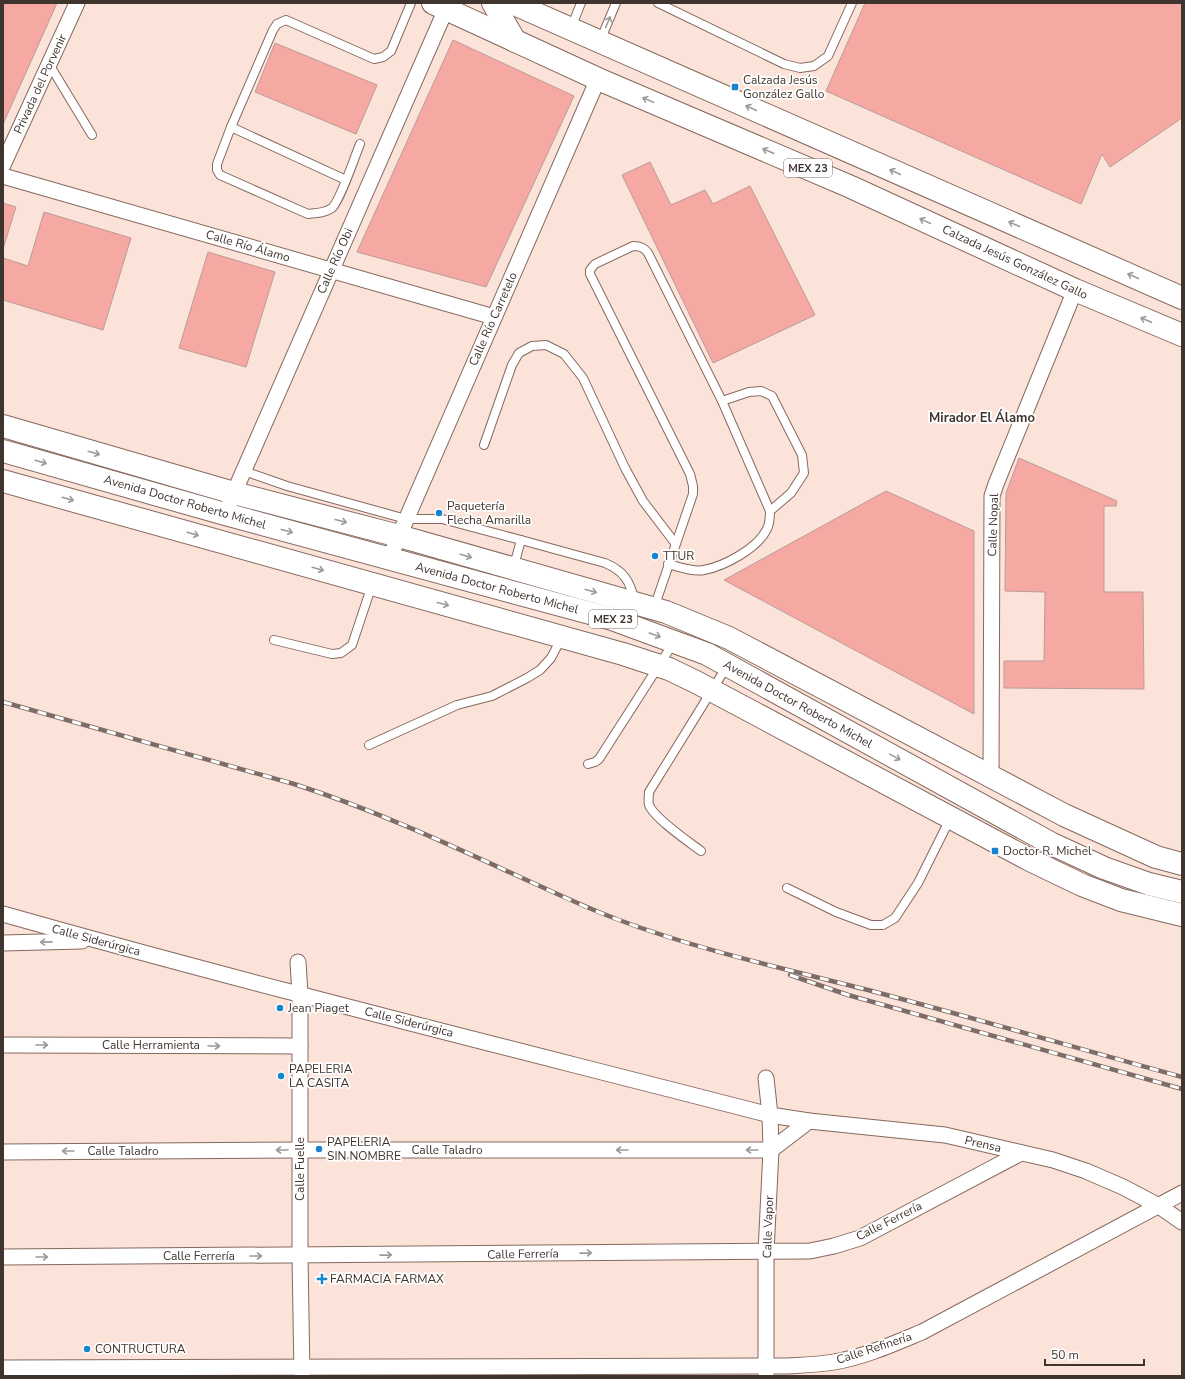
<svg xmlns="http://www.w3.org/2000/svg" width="1185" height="1379" font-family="'Nunito Sans',sans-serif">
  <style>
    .building { fill: #f6a8a3; stroke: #bb9b98 }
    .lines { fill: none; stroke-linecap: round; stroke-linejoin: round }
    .service-casing { stroke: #85695e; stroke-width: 10 }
    .minor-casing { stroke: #85695e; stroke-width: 17 }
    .secondary-casing { stroke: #85695e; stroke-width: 24 }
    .primary-casing { stroke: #85695e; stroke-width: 24 }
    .service { stroke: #fff; stroke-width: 8 }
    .minor { stroke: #fff; stroke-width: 15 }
    .secondary { stroke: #fff; stroke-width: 22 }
    .primary { stroke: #fff; stroke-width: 22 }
    .rail-casing { stroke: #7d6d66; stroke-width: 4.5 }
    .rail { stroke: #fff; stroke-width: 3; stroke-dasharray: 9; stroke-linecap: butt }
    .oneway { stroke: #a09a97 }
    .poi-dot { fill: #1485ce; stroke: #fff; stroke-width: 1.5 }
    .labels { text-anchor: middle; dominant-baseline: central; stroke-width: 3.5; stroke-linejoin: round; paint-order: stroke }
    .shield { fill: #fff; stroke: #79716d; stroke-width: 1 }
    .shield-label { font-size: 11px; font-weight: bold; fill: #40342f }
    .poi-label { font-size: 12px; fill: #40342f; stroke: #fff; text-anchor: start }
    .street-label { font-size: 12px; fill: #40342f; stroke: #fff }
    .neighbourhood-label { font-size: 13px; font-weight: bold; fill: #40342f; stroke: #fff }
  </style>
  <rect width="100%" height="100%" fill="#fce3d9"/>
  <!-- building -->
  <g class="building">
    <path d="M3 3H57L3 124Z"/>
    <path d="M865 3H1182V118L1110 167 1102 154 1081 204 826 91Z"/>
    <path d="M453 40 574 96 486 287 357 252Z"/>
    <path d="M275 43 377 85 356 134 255 92Z"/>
    <path d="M650 162 671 205 705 190 713 204 750 186 815 315 713 363 622 175Z"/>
    <path d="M3 203 16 207 3 249Z"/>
    <path d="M44 212 131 238 103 330 3 300V258L28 266Z"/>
    <path d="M208 252 275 272 246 367 179 348Z"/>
    <path d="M1019 458 1117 501 1116 506H1104V592H1143L1144 689 1004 688V661H1044L1045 592 1005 591 1006 493Z"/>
    <path d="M886 491 974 531V714L724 580Z"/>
  </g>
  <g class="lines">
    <defs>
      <g id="service">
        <path d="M658 3 784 64 800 68 814 66 828 56 852 3"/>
        <path d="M571 28 581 3"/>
        <path d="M600 41 616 3"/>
        <path d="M49 64 92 135"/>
        <path d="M231 127 346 180"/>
        <path d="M360 144C355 156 340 201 332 208 325 213 317 213 308 214L220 175 217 170V164L231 127 273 30 277 24 286 20 374 59 383 57 391 51 411 3"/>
        <path d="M722 401 749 392 761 391 772 396 802 455 804 473 791 493 770 511"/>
        <path d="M484 445 512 365 519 353 532 346 546 345 564 354 583 378 625 468 643 501 675 543"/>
        <path d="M244 471 287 486 406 519H442L521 540 513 569"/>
        <path d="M521 540 605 563C624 571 630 581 635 602"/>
        <path d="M654 608 693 494V486L690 474 590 274V270L595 264 633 246C641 246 644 248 648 253L722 401 770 511C770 517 770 523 767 529 758 548 725 566 704 570 693 572 679 567 668 564"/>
        <path d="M274 640 332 654 341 653 352 645 372 585"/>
        <path d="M369 745 457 705 492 696 527 678 540 670 551 658 561 639"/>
        <path d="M588 764 595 762 599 759 674 642"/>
        <path d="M701 851C689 842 654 818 649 805 648 800 649 796 649 792L727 666"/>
        <path d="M787 888 836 912 871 925H883L895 918 918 883 950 819"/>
      </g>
      <g id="minor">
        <path d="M3 165 77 3"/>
        <path d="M3 176 494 317"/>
        <path d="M230 502 446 9"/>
        <path d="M389 559 598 79"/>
        <path d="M991 776 992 496 996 484 1075 290"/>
        <path d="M3 914C257 986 514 1049 770 1115L809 1121 945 1135 1053 1160 1086 1171 1123 1187 1159 1206 1182 1222"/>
        <path d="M3 943 82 941"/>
        <path d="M298 962 300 994V1256L302 1376"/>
        <path d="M3 1045 300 1046"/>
        <path d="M766 1078 770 1115 771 1150 766 1252V1375"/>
        <path d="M3 1152 300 1150H771L809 1121"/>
        <path d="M3 1257 810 1251 834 1246 860 1238 1021 1153"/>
        <path d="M3 1368 784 1366C801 1365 817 1365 834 1362 864 1357 893 1344 922 1332L1182 1193"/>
      </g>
      <g id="secondary">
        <path d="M3 426 234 493 399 536 666 612 729 638 1064 815 1156 857 1182 864"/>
        <path d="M3 481 623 654 669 669 696 682 1030 860 1082 885 1121 900 1182 915"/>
      </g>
      <g id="primary">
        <path d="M433 3 598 79 851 187 1075 290 1182 335"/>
        <path d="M493 3 515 41"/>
        <path d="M512 3 1182 298"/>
        <path d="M3 451 225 514 612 619 707 654 1052 844 1104 868 1149 884 1182 892"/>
      </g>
    </defs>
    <!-- service casing -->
    <use href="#service" class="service-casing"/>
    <!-- minor casing -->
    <use href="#minor" class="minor-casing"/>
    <!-- secondary casing -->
    <use href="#secondary" class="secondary-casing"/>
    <!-- primary casing -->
    <use href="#primary" class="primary-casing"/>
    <!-- service -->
    <use href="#service" class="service"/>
    <!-- minor -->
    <use href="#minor" class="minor"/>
    <!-- secondary -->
    <use href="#secondary" class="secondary"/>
    <!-- primary -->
    <use href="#primary" class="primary"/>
    <defs>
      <g id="rail">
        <path d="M3 702 294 784C372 809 446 843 520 877 553 892 586 908 619 920 699 950 782 968 864 989 971 1017 1076 1048 1182 1077"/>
        <path d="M790 975 848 995 1182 1089"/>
      </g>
    </defs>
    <!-- rail casing -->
    <use href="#rail" class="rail-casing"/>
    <!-- rail -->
    <use href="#rail" class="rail"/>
  </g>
  <!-- one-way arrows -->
  <defs><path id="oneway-shaft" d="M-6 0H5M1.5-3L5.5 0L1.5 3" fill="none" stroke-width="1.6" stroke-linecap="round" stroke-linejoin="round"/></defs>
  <g class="oneway">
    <use href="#oneway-shaft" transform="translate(608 22) rotate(-67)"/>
    <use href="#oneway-shaft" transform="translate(648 100) rotate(-157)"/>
    <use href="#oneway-shaft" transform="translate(751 108) rotate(-156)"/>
    <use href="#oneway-shaft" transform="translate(768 151) rotate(-157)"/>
    <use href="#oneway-shaft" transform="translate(895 172) rotate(-156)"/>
    <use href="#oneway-shaft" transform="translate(925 221) rotate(-155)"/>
    <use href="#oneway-shaft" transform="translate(1014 224) rotate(-156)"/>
    <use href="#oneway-shaft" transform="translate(1133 276) rotate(-156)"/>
    <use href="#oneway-shaft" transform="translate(1146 320) rotate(-157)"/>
    <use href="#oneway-shaft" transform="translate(94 453) rotate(16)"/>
    <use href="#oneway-shaft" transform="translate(41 462) rotate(16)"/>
    <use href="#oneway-shaft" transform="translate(68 499) rotate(16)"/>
    <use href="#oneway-shaft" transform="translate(341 521) rotate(15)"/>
    <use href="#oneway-shaft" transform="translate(287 531) rotate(15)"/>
    <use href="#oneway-shaft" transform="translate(193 534) rotate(16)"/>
    <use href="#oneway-shaft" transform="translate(466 556) rotate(16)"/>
    <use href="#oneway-shaft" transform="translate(318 569) rotate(16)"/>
    <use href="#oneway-shaft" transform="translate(591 591) rotate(15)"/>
    <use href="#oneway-shaft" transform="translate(443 604) rotate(15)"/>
    <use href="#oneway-shaft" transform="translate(655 635) rotate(20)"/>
    <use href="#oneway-shaft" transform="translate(895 757) rotate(29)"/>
    <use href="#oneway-shaft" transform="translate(46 942) rotate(179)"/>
    <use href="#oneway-shaft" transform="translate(42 1045)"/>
    <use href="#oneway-shaft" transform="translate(214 1046)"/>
    <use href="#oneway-shaft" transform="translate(282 1150) rotate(180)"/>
    <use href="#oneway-shaft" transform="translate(622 1150) rotate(-180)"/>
    <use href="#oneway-shaft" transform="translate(752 1150) rotate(-180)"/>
    <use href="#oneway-shaft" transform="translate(68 1151) rotate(180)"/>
    <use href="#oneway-shaft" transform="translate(586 1253) rotate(-1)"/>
    <use href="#oneway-shaft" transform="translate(386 1255) rotate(-1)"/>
    <use href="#oneway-shaft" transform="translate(256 1256)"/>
    <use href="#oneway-shaft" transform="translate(42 1257)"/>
  </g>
  <!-- markers -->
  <g class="poi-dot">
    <rect x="731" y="83" width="8" height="8" rx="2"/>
    <circle cx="439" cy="513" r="4"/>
    <circle cx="655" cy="556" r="4"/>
    <rect x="991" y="847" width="8" height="8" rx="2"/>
    <circle cx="280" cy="1008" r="4"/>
    <circle cx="281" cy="1076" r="4"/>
    <circle cx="319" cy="1149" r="4"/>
    <path d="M320 1273h4v4h4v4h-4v4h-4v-4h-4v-4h4z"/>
    <circle cx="87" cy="1349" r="4"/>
  </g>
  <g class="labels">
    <!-- shield labels -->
    <g class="shield">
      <rect x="784" y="159" width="48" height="18" rx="3"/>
      <rect x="589" y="610" width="48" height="18" rx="3"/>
    </g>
    <g class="shield-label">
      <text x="808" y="168">MEX 23</text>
      <text x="613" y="619">MEX 23</text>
    </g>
    <!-- poi labels -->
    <g class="poi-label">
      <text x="743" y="80">Calzada Jesús<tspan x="743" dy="14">González Gallo</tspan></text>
      <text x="447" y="506">Paquetería<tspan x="447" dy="14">Flecha Amarilla</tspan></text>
      <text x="663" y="556">TTUR</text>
      <text x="1003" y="851">Doctor R. Michel</text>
      <text x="288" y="1008">Jean Piaget</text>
      <text x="289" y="1069">PAPELERIA<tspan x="289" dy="14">LA CASITA</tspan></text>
      <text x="327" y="1142">PAPELERIA<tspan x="327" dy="14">SIN NOMBRE</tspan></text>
      <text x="330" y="1279">FARMACIA FARMAX</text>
      <text x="95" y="1349">CONTRUCTURA</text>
    </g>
    <!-- street labels -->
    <g class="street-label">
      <text transform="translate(40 84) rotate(-65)">Privada del Porvenir</text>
      <text transform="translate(248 246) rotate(16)">Calle Río Álamo</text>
      <text transform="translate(335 261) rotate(-66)">Calle Río Obi</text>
      <text transform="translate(1015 262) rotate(25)">Calzada Jesús González Gallo</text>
      <text transform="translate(493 319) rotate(-66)">Calle Río Carretelo</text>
      <text transform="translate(185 502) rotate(16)">Avenida Doctor Roberto Michel</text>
      <text transform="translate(993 525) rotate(-88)">Calle Nopal</text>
      <text transform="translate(497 588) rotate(15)">Avenida Doctor Roberto Michel</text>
      <text transform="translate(798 704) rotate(29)">Avenida Doctor Roberto Michel</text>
      <text transform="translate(96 940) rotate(15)">Calle Siderúrgica</text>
      <text transform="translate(409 1022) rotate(14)">Calle Siderúrgica</text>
      <text x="151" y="1045">Calle Herramienta</text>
      <text transform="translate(983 1144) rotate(13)">Prensa</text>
      <text x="447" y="1150">Calle Taladro</text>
      <text x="123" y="1151">Calle Taladro</text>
      <text transform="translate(300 1169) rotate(-90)">Calle Fuelle</text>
      <text transform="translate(889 1221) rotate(-27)">Calle Ferrería</text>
      <text transform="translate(768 1227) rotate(-88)">Calle Vapor</text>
      <text transform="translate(523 1254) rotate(-1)">Calle Ferrería</text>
      <text x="199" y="1256">Calle Ferrería</text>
      <text transform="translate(874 1348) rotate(-18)">Calle Refinería</text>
    </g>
    <!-- neighbourhood labels -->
    <g class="neighbourhood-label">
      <text x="982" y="418">Mirador El Álamo</text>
    </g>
  </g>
  <!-- border -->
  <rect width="1185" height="1379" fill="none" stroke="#40342f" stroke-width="8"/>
  <!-- scale -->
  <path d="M1045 1359v6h99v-6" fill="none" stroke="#40342f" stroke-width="2"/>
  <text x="1051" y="1359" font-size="12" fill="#40342f" stroke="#ffffff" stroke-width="3" paint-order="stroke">50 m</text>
</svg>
